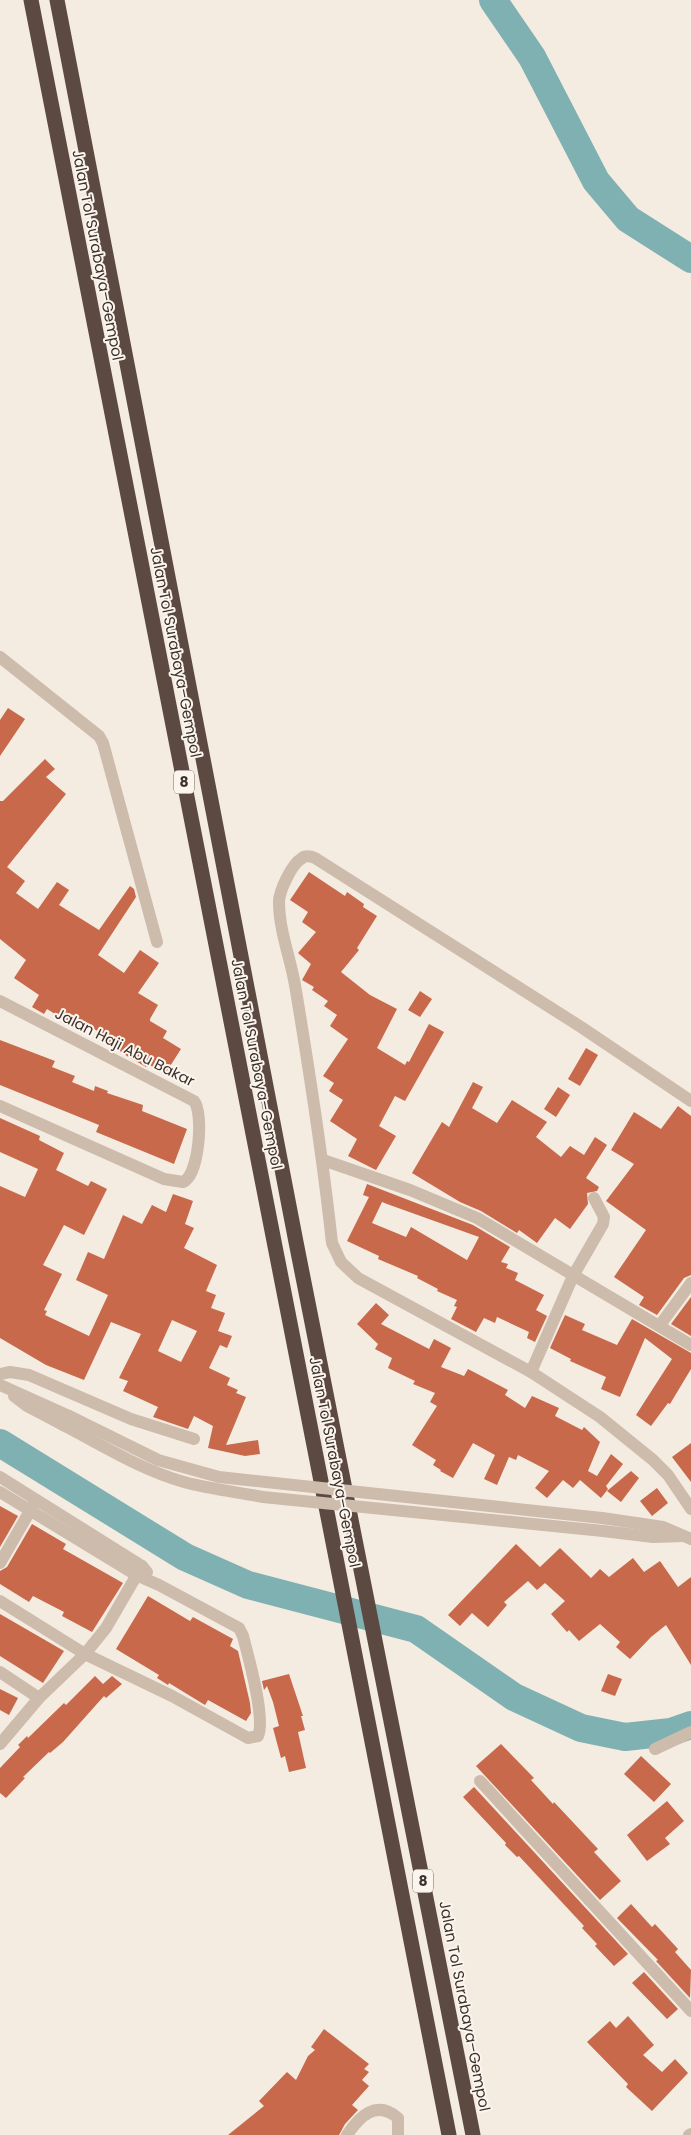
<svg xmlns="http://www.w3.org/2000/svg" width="691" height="2135" font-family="Poppins,sans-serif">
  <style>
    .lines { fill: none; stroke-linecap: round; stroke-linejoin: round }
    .river { stroke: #7fb0b2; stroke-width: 28 }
    .building { fill: #c8694b; fill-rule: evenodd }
    .minor { stroke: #cdbbac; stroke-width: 12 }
    .highway { stroke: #5c4a42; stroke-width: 15 }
    .minor-bridge { stroke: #cdbbac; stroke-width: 12 }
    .labels { text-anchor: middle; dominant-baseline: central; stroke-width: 4; stroke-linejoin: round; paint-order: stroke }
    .shield { fill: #fbf5ee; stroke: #756b66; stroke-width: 1 }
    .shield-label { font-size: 14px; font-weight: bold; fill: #3b302b }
    .street-label { font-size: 15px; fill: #3b302b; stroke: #fbf5ee }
  </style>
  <rect width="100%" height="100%" fill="#f4ebe1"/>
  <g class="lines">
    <!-- river -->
    <g class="river">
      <path d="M493 0 532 57 596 181 628 219 691 259"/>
      <path d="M0 1443 185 1557 248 1585 416 1629 514 1697 581 1728 625 1737 671 1732 691 1725"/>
    </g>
  </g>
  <!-- building -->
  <g class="building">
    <path d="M8 708 25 719 0 756V720Z"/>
    <path d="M45 759 55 769 46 777 66 794 7 867 25 881 16 893 38 909 57 882 69 890 59 905 99 930 130 886 134 889 136 897 98 955 124 973 140 950 159 963 138 993 158 1005 150 1019V1021L167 1031 163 1038 181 1049 165 1074 148 1064 146 1067 127 1056 100 1037 102 1034 80 1020 76 1027 47 1009 44 1014 32 1007 39 995 14 978 26 960 0 939V801H3Z"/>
    <path d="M309 872 345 896 347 892 364 904 363 907 377 916 357 948 359 950 341 972 370 995 397 1009 377 1048 405 1065 407 1061 409 1062 429 1024 444 1032 405 1101 395 1096 379 1126 396 1136 376 1170 348 1156 357 1139 330 1121 343 1100 329 1091 334 1083 323 1076 348 1039 330 1026 337 1015 324 1006 328 1001 312 990 314 987 302 980 311 964 298 953 316 932 302 922 308 912 290 900Z"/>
    <path d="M420 991 432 999 420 1017 408 1010Z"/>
    <path d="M0 1040 55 1061 52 1067 75 1076 72 1082 94 1091 95 1086 108 1091 107 1093 143 1105 142 1111 187 1129 174 1164 96 1132 99 1125 0 1085Z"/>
    <path d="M586 1048 598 1055 580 1086 568 1079Z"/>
    <path d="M473 1082 483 1087 472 1108 497 1123 512 1100 547 1122 536 1137 561 1157 570 1146 584 1155 595 1137 607 1145 586 1178 599 1187 597 1191 587 1193 588 1204 570 1229 555 1218 537 1243 519 1230 517 1233 481 1211 460 1202 412 1173 442 1122 449 1127Z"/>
    <path d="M558 1087 570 1095 556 1117 544 1109Z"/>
    <path d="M678 1106 691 1116V1275L684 1278 657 1315 639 1305 644 1297 614 1277 646 1230 606 1201 634 1164 611 1150 634 1112 661 1129Z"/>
    <path d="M0 1118 40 1136 39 1140 64 1153 56 1170 88 1186 91 1181 107 1189 84 1235 64 1225 43 1265 62 1274 44 1310 47 1311 45 1315 89 1336 108 1295 76 1280 88 1252 104 1259 123 1215 142 1224 152 1205 166 1212 173 1194 193 1201 185 1224 194 1228 184 1248 217 1265 206 1291 216 1295 211 1308 225 1313 218 1331 232 1336 227 1348 220 1345 209 1368 230 1378 227 1385 238 1390 236 1393 246 1397 226 1445 258 1440 260 1454 245 1456 208 1448 213 1426 194 1416 188 1429 153 1417 158 1407 123 1391 128 1381 119 1378 141 1334 111 1322 84 1380 46 1365 0 1338V1186L25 1197 38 1169 0 1152ZM172 1320 197 1331 181 1362 158 1351Z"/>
    <path d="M367 1184 473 1225 510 1247 501 1262 508 1264 506 1268 518 1273 515 1280 544 1295 536 1310 547 1316 535 1342 527 1338 529 1332 497 1317 495 1323 484 1318 476 1332 451 1319 457 1307 454 1306 457 1300 437 1291 438 1289 417 1278 418 1276 378 1259 379 1256 347 1241 369 1197 363 1195ZM382 1202 387 1204 479 1237 467 1260 411 1227 406 1237 372 1223Z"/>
    <path d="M691 1297V1336L671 1324Z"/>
    <path d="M376 1303 389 1315 381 1324 429 1349 434 1339 451 1348 441 1367 464 1376 468 1369 508 1390 505 1395 525 1408 532 1396 559 1408 555 1416 582 1430 584 1427 600 1442 588 1471 597 1476 611 1454 623 1464 606 1486 608 1489 601 1498 580 1480 573 1488 563 1480 547 1498 535 1488 549 1471 518 1455 516 1460 509 1457 497 1485 484 1479 495 1455 473 1443 453 1478 440 1471 441 1470 433 1465 436 1460 412 1445 437 1406 430 1402 435 1393 413 1384 415 1381 388 1368 392 1358 375 1349 378 1344 357 1324Z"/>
    <path d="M565 1315 585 1324 582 1330 617 1345 632 1319 691 1353V1369L670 1404 668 1403 651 1426 636 1415 672 1359 645 1338 620 1397 601 1389 606 1377 570 1361 571 1359 550 1348Z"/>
    <path d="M691 1443V1482L672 1457Z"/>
    <path d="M631 1471 639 1478 621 1502 607 1491Z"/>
    <path d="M657 1488 668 1503 652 1516 640 1501Z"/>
    <path d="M0 1506 18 1516 0 1547Z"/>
    <path d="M32 1524 66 1544 63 1549 123 1583 92 1632 62 1616 64 1612 33 1596 29 1602 0 1584V1571L7 1567Z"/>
    <path d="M516 1544 540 1567 560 1548 591 1578 600 1569 609 1577 633 1558 644 1572 660 1561 678 1587 691 1577V1665L666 1625 651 1637 630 1659 616 1647 620 1642 600 1624 579 1641 569 1630 567 1632 551 1614 565 1601 545 1583 537 1590 528 1581 504 1602 507 1605 488 1627 472 1613 460 1626 448 1615Z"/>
    <path d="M148 1596 190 1621 193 1617 233 1639 230 1646 238 1651 250 1703 251 1713 246 1721 208 1700 205 1705 169 1683 168 1685 157 1678 159 1675 116 1649Z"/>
    <path d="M0 1614 64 1651 43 1683 0 1656Z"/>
    <path d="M289 1674 303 1716H301L305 1730 298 1732 306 1768 289 1772 285 1756 281 1758 273 1728 279 1726 273 1702 267 1686 264 1690 262 1681Z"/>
    <path d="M608 1674 622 1679 615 1696 601 1691Z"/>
    <path d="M95 1676 103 1684 112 1676 122 1684 106 1698 104 1696 63 1742 50 1753 49 1752 23 1777 25 1778 6 1798 0 1793V1768L20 1747 18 1745 27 1736 28 1738 64 1703 66 1705Z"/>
    <path d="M0 1689 18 1698 9 1715 0 1710Z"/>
    <path d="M501 1744 534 1778 531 1780 553 1804 554 1802 598 1849 594 1852 621 1881 600 1900 476 1766Z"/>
    <path d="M641 1756 671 1784 654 1802 624 1774Z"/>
    <path d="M474 1787 628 1954 614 1966 595 1946 597 1944 582 1928 584 1926 519 1856 517 1857 505 1845 506 1843 463 1797Z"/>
    <path d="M667 1801 684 1821 665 1838 670 1844 647 1861 627 1835Z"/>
    <path d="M631 1904 652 1927 655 1924 678 1949 675 1952 691 1970 690 1998 656 1961 658 1960 617 1918Z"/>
    <path d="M644 1972 678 2009 667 2019 632 1983Z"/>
    <path d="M628 2016 654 2045 643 2055 662 2072 675 2059 688 2073 652 2111 626 2087 628 2084 587 2042 610 2021 616 2028Z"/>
    <path d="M324 2029 369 2064 364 2069 369 2072 362 2080 369 2086 352 2105 358 2110 345 2124 339 2135H228L264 2106 259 2101 287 2072 296 2080 308 2056 315 2050 311 2047Z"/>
  </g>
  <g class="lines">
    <!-- minor -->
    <g class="minor">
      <path d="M0 657 99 736 103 743 157 942"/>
      <path d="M0 1001 194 1101C204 1114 199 1175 183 1182L164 1179 0 1106"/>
      <path d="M691 1101 581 1027 315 858C310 856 305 855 301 859 292 864 279 891 279 902 279 932 292 962 296 991 310 1075 323 1159 332 1243L341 1262 358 1278 531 1372 600 1417 653 1460 668 1475 691 1509"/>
      <path d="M323 1160 410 1190 477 1218 691 1345"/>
      <path d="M660 1325 691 1283"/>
      <path d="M531 1372 573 1276 603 1224 604 1217 594 1198"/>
      <path d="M0 1374 10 1372 29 1375 131 1419 194 1439"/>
      <path d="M0 1385 69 1416"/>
      <path d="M14 1396 27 1406 63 1425"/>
      <path d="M0 1477 142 1566 147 1572"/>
      <path d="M0 1492 136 1575 159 1585 239 1628 243 1636C248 1656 266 1718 258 1736L248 1738 172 1696 85 1654 0 1601"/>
      <path d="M602 1518 663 1527 691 1539"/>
      <path d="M603 1531 653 1537 684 1536"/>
      <path d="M0 1563 34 1504"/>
      <path d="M0 1672 39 1698"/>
      <path d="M0 1744 39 1698 85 1654 106 1628 142 1566"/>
      <path d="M655 1749 691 1732"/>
      <path d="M480 1781 691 2011"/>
      <path d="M347 2135C359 2117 376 2099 398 2118V2135"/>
      <path d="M689 2135 691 2134"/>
    </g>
    <!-- highway -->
    <g class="highway">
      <path d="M31 0 449 2135"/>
      <path d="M57 0 296 1242 473 2135"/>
    </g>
    <!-- minor-bridge -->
    <g class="minor-bridge">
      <path d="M69 1416 158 1460 219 1477 602 1518"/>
      <path d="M63 1425C102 1445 141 1470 184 1482 210 1489 237 1492 263 1497L603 1531"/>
    </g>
  </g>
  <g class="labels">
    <!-- shield labels -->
    <g class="shield">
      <rect x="174" y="770.5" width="20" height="23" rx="4"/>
      <rect x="413" y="1869.5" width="20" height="23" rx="4"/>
    </g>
    <g class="shield-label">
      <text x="184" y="782">8</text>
      <text x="423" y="1881">8</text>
    </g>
    <!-- street labels -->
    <g class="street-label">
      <text transform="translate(98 255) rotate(79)">Jalan Tol Surabaya–Gempol</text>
      <text transform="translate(176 652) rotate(79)">Jalan Tol Surabaya–Gempol</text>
      <text transform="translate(125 1047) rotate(27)">Jalan Haji Abu Bakar</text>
      <text transform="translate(257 1064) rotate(79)">Jalan Tol Surabaya–Gempol</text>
      <text transform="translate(335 1462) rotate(79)">Jalan Tol Surabaya–Gempol</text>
      <text transform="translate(465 2006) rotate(79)">Jalan Tol Surabaya–Gempol</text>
    </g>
  </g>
</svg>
